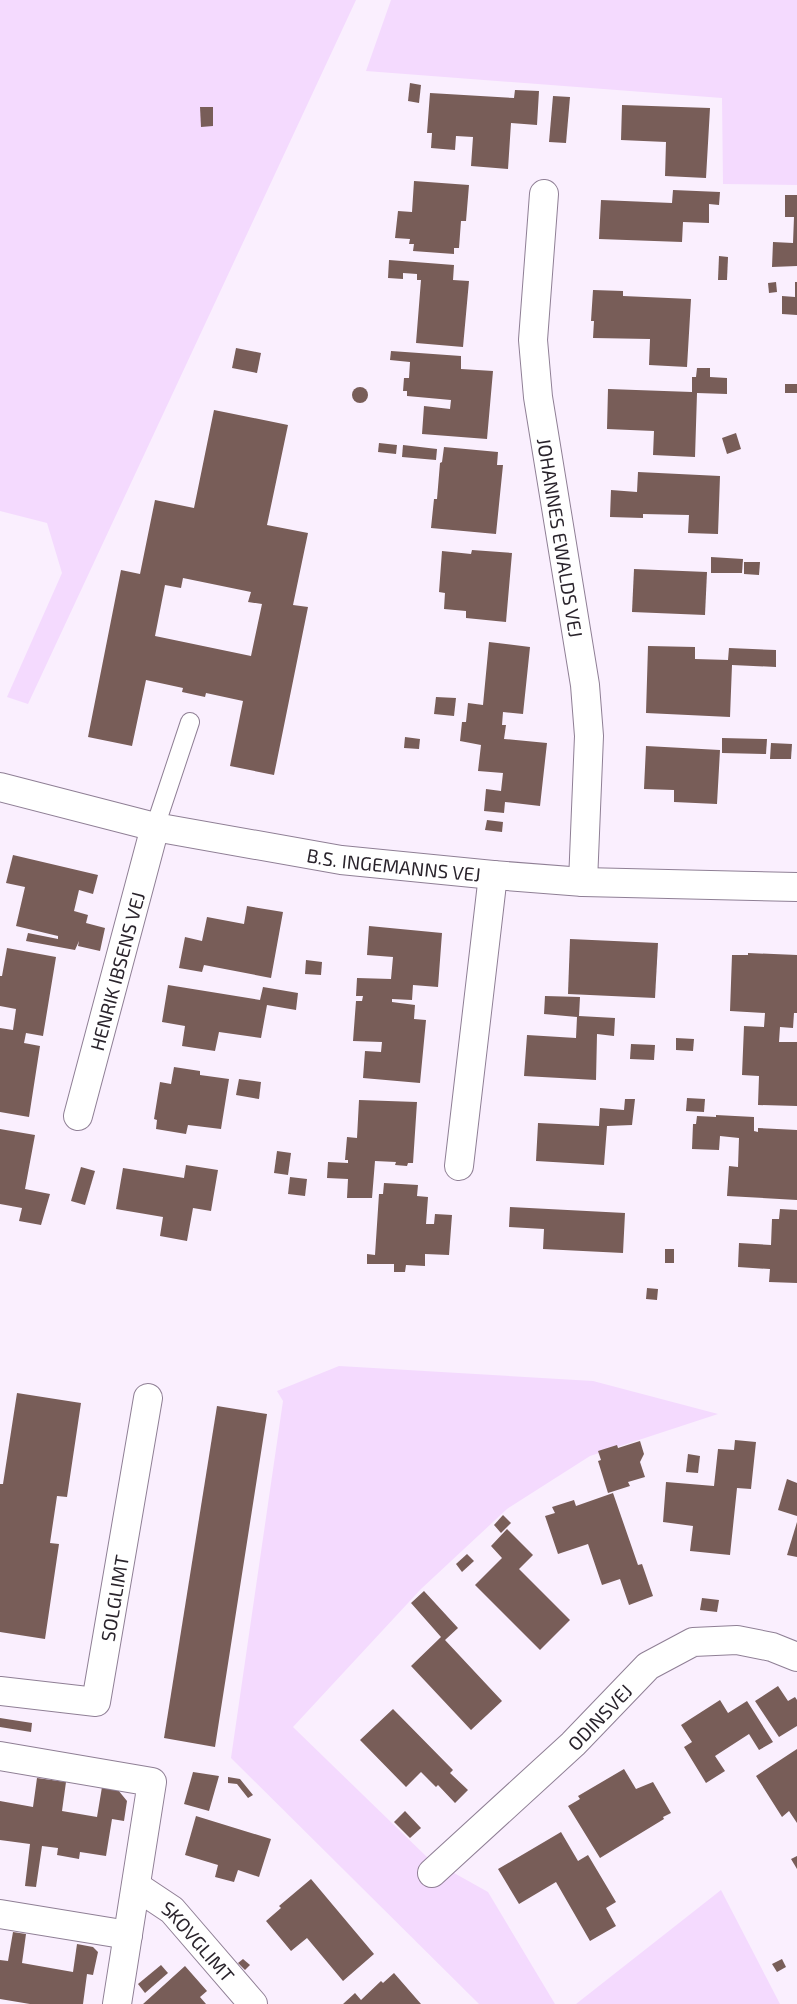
<svg xmlns="http://www.w3.org/2000/svg" width="797" height="2004" font-family="'Exo 2',sans-serif">
  <style>
    .green { fill: #f4dafe }
    .building { fill: #785d58; fill-rule: evenodd }
    .lines { fill: none; stroke-linecap: round; stroke-linejoin: round }
    .service-casing { stroke: #8f7f95; stroke-width: 20 }
    .minor-casing { stroke: #8f7f95; stroke-width: 30 }
    .tertiary-casing { stroke: #8f7f95; stroke-width: 30 }
    .service { stroke: #fff; stroke-width: 18 }
    .minor { stroke: #fff; stroke-width: 28 }
    .tertiary { stroke: #fff; stroke-width: 28 }
    .labels { text-anchor: middle; dominant-baseline: central; stroke-width: 5; stroke-linejoin: round; paint-order: stroke }
    .street-label { font-size: 19px; fill: #2a242c; stroke: #fff }
  </style>
  <rect width="100%" height="100%" fill="#faeffe"/>
  <!-- green -->
  <g class="green">
    <path d="M0 0H356L28 704 7 697 62 573 47 523 0 511Z"/>
    <path d="M391 0H797V185L723 184 722 98 366 71Z"/>
    <path d="M339 1366 593 1381 718 1414 590 1456 507 1509 421 1589 293 1727 429 1859 488 1892 555 2004H479L231 1758 283 1401 277 1391Z"/>
    <path d="M721 1890 780 2004H576Z"/>
  </g>
  <!-- building -->
  <g class="building">
    <path d="M410 83 421 85 419 103 408 101Z"/>
    <path d="M515 90 539 91 537 125 511 123 508 169 471 166 473 137 456 136 455 150 431 148 432 133H427L430 93 514 98Z"/>
    <path d="M553 96 570 97 566 143 549 142Z"/>
    <path d="M622 105 710 108 706 178 665 176 666 142 621 140Z"/>
    <path d="M200 107H213V126L201 127Z"/>
    <path d="M414 181 469 185 466 221H461L459 248H454V254L413 251 414 244H409L410 239 395 238 398 211 412 212Z"/>
    <path d="M673 190 720 192 719 205 709 204V223L683 222 682 242 599 239 601 200 672 203Z"/>
    <path d="M785 195H797V266L772 267 773 242 793 243 794 217H785Z"/>
    <path d="M719 256 728 257 727 280H718Z"/>
    <path d="M389 260 454 265 453 280 469 281 463 347 416 343 421 280H417V274L403 273V279L388 278Z"/>
    <path d="M776 282 777 292 769 293 768 283Z"/>
    <path d="M795 282H797V315L782 314V296L795 297Z"/>
    <path d="M593 290 623 291V296L691 299 687 367 649 365 650 339 593 338 594 321H591Z"/>
    <path d="M236 348 261 353 257 373 232 368Z"/>
    <path d="M391 351 461 356V369L493 371 487 439 422 434 424 406 450 409 451 400 407 396V391H403L404 378H409L410 362 390 360Z"/>
    <path d="M697 368H710V377L727 378V394L697 393 695 457 653 455 654 431 607 429 608 389 692 392V377H696Z"/>
    <rect x="785" y="384" width="12" height="9"/>
    <circle cx="360" cy="395" r="8"/>
    <path d="M214 410 288 425 267 525 308 533 293 605 308 607 274 775 230 766 243 701 206 693 205 697 182 692 183 688 146 680 132 746 88 737 121 570 140 574 155 500 194 508ZM183 578 251 592 248 602 262 604 251 656 155 636 165 585 181 588Z"/>
    <path d="M736 433 741 449 727 454 722 438Z"/>
    <path d="M379 443 397 445 396 454 378 452Z"/>
    <path d="M403 445 437 449 436 460 402 457Z"/>
    <path d="M444 447 498 452 497 465H503L496 534 431 528 434 499H437L440 463 442 462Z"/>
    <path d="M638 472 720 476 718 534 688 533 689 515 643 514V518L610 517 611 490 637 492Z"/>
    <path d="M472 550 512 553 506 622 466 618V611L444 609 445 593 439 592 442 551 471 554Z"/>
    <path d="M711 557 743 559 742 573H711Z"/>
    <path d="M744 562H760L759 575 744 574Z"/>
    <path d="M634 569 707 572 705 615 632 612Z"/>
    <path d="M489 642 530 647 523 714 503 712 502 725H506L504 739 547 743 540 806 505 802 504 813 484 811 486 789 501 791 503 773 478 771 481 745 460 741 462 722H466L468 703 483 705Z"/>
    <path d="M648 646 695 647V659L728 660 729 648 776 650V667L732 665 730 717 646 713Z"/>
    <path d="M436 697 456 698 454 716 434 714Z"/>
    <path d="M405 737 420 739 419 749 404 748Z"/>
    <path d="M722 738 767 739 766 754 722 753Z"/>
    <path d="M771 743 792 744 791 759H770Z"/>
    <path d="M646 746 720 750 717 804 674 802V790L644 789Z"/>
    <path d="M487 820 503 822 502 832 485 830Z"/>
    <path d="M13 855 98 875 93 894 79 890 74 911 88 915 86 923 105 928 100 951 78 946 79 941 75 950 26 941 28 933 58 939V936L16 926 25 887 6 883Z"/>
    <path d="M247 906 283 912 271 978 204 965 202 972 179 968 185 937 202 941 207 917 244 924Z"/>
    <path d="M369 926 442 933 438 987 413 985 412 1000 392 999V1002L415 1005 414 1019 426 1020 420 1083 363 1078 365 1051 381 1052 382 1042 353 1041 356 1001H362L363 996H356L357 978 391 979 393 957 367 955Z"/>
    <path d="M570 939 658 943 655 998 568 994Z"/>
    <path d="M7 948 56 957 43 1036 26 1033 24 1043 40 1046 29 1117 0 1112V1028L13 1030 16 1009 0 1006V976H2Z"/>
    <path d="M748 953 797 955V1013H794L793 1028 780 1027 779 1042H797V1106L758 1105 759 1076 742 1075 744 1026 764 1027 765 1013 730 1011 732 955H748Z"/>
    <path d="M306 960 322 962 321 975 305 974Z"/>
    <path d="M168 985 260 1000 263 987 298 993 296 1010 267 1005 261 1038 219 1032 215 1051 182 1046 185 1026 162 1022Z"/>
    <path d="M545 996 580 997 579 1016 615 1018 614 1036 597 1034 596 1080 524 1076 527 1035 576 1038 577 1017 544 1014Z"/>
    <path d="M676 1038 694 1039 693 1051 676 1050Z"/>
    <path d="M631 1044 655 1045 654 1060 630 1059Z"/>
    <path d="M174 1067 200 1071V1075L229 1079 221 1129 188 1125 186 1134 156 1129 157 1120 154 1119 160 1082 171 1084Z"/>
    <path d="M239 1079 261 1082 259 1099 236 1095Z"/>
    <path d="M687 1098 705 1099 704 1112 686 1111Z"/>
    <path d="M625 1099H635L632 1125 607 1126 604 1165 536 1161 538 1123 599 1126 600 1108 624 1110Z"/>
    <path d="M359 1100 417 1102 413 1163H408L407 1166 395 1165 396 1162 375 1161 372 1198H347L348 1179 327 1178 328 1162 348 1163V1160H345L347 1137 357 1138Z"/>
    <path d="M716 1115 754 1117V1131L758 1132V1128L797 1130V1200L727 1196 729 1166 738 1167 739 1138 720 1136 719 1150 692 1149 693 1124H696L697 1116 716 1117Z"/>
    <path d="M0 1129 35 1135 25 1189 50 1194 41 1225 19 1221 22 1208 0 1204Z"/>
    <path d="M277 1151 291 1153 288 1175 274 1173Z"/>
    <path d="M186 1165 218 1170 211 1211 193 1208 187 1241 160 1236 163 1217 116 1209 123 1168 184 1178Z"/>
    <path d="M81 1167 95 1171 85 1205 71 1201Z"/>
    <path d="M290 1177 307 1179 305 1196 288 1194Z"/>
    <path d="M384 1183 418 1185 417 1196 428 1197 426 1224H434L435 1214 452 1215 449 1255 425 1254V1266L406 1265 405 1272H394V1264H367V1254L375 1255 379 1194H383Z"/>
    <path d="M510 1207 625 1213 623 1253 543 1249 544 1229 509 1227Z"/>
    <path d="M780 1209 797 1210V1283L769 1282 770 1269 738 1267 739 1243 771 1245 772 1219H779Z"/>
    <rect x="665" y="1249" width="9" height="14"/>
    <path d="M647 1288 658 1289 657 1300 646 1299Z"/>
    <path d="M17 1393 81 1403 67 1497 57 1496 50 1543 59 1544 45 1639 0 1632V1484H3Z"/>
    <path d="M217 1406 267 1414 215 1747 164 1738Z"/>
    <path d="M735 1440 756 1442 751 1489 737 1488 730 1555 690 1551 693 1526 663 1522 666 1482 714 1486 718 1449 734 1450Z"/>
    <path d="M640 1441 644 1454 640 1462 645 1477 628 1482 630 1486 608 1493 598 1461 601 1460 598 1451 617 1445 618 1448Z"/>
    <path d="M688 1454 700 1456 698 1473 686 1472Z"/>
    <path d="M787 1479 797 1483V1516L778 1510Z"/>
    <path d="M613 1493 638 1565 642 1564 653 1596 629 1605 620 1579 602 1585 588 1544 558 1554 545 1516 555 1513 552 1507 574 1500 576 1506Z"/>
    <path d="M503 1515 511 1523 501 1533 494 1525Z"/>
    <path d="M797 1522V1557L787 1555Z"/>
    <path d="M507 1529 533 1555 519 1569 570 1620 540 1650 475 1585 502 1558 491 1546Z"/>
    <path d="M467 1554 474 1561 462 1572 456 1564Z"/>
    <path d="M424 1591 458 1628 445 1640 502 1701 471 1730 411 1666 441 1637 411 1603Z"/>
    <path d="M702 1598 719 1600 717 1612 700 1610Z"/>
    <path d="M778 1686 788 1701 795 1697 797 1700V1726L779 1737 755 1701Z"/>
    <path d="M720 1700 728 1713 747 1701 773 1742 759 1750 749 1734 715 1756 725 1771 706 1783 684 1747 692 1742 681 1725Z"/>
    <path d="M393 1709 453 1770 450 1773 468 1790 455 1803 438 1785 436 1787 421 1772 406 1787 360 1740Z"/>
    <path d="M0 1718 32 1723 31 1732 0 1727Z"/>
    <path d="M797 1749V1823L789 1811 782 1817 756 1776Z"/>
    <path d="M624 1769 636 1789 653 1782 671 1813 663 1817 664 1819 600 1858 568 1806 580 1799 578 1796Z"/>
    <path d="M193 1772 219 1776 209 1811 184 1804Z"/>
    <path d="M228 1777 240 1779 253 1795 248 1798 237 1784 228 1783Z"/>
    <path d="M37 1778 66 1782 62 1811 97 1817 102 1787 118 1790 127 1801 124 1821 112 1819 106 1856 80 1852 79 1859 57 1855 58 1848 42 1846 36 1887 25 1886 30 1844 0 1840V1801L33 1807Z"/>
    <path d="M405 1811 421 1828 410 1838 394 1822Z"/>
    <path d="M196 1816 271 1839 259 1877 238 1870 234 1882 215 1877 218 1865 185 1855Z"/>
    <path d="M561 1832 578 1861 588 1855 616 1902 606 1908 616 1926 590 1941 556 1882 519 1904 498 1869Z"/>
    <path d="M797 1856V1869L791 1859Z"/>
    <path d="M311 1879 374 1954 343 1981 307 1938 291 1951 266 1921 281 1908 279 1906Z"/>
    <path d="M13 1932 26 1934 22 1963 73 1972 77 1944 93 1947 98 1952 93 1975 87 1974 83 2004H30L0 1999V1960L8 1961Z"/>
    <path d="M243 1959 250 1965 245 1970 238 1963Z"/>
    <path d="M782 1959 786 1967 777 1972 772 1964Z"/>
    <path d="M161 1965 168 1973 145 1993 138 1984Z"/>
    <path d="M185 1966 207 1991 200 1997 206 2004H143Z"/>
    <path d="M394 1973 421 2004H343L355 1993 361 2000 381 1981 383 1983Z"/>
  </g>
  <g class="lines">
    <defs>
      <path id="service" d="M155 827 190 722"/>
      <g id="minor">
        <path id="s1" d="M544 194 533 340 538 397 585 685 589 736 583 882"/>
        <path id="s2" d="M78 1116 155 827"/>
        <path d="M459 1166 493 875"/>
        <path id="s3" d="M0 1691 96 1702 148 1398"/>
        <path d="M0 1756 152 1782 117 2004"/>
        <path id="s4" d="M432 1873 573 1744 648 1666 693 1642 737 1640 772 1647 797 1657"/>
        <path id="s5" d="M136 1886 172 1910 253 2004"/>
        <path d="M0 1914 128 1935"/>
      </g>
      <g id="tertiary">
        <path id="s6" d="M0 787 155 827 341 860 493 875 583 882 797 887"/>
      </g>
    </defs>
    <!-- service casing -->
    <use href="#service" class="service-casing"/>
    <!-- minor casing -->
    <use href="#minor" class="minor-casing"/>
    <!-- tertiary casing -->
    <use href="#tertiary" class="tertiary-casing"/>
    <!-- service -->
    <use href="#service" class="service"/>
    <!-- minor -->
    <use href="#minor" class="minor"/>
    <!-- tertiary -->
    <use href="#tertiary" class="tertiary"/>
  </g>
  <g class="labels">
    <!-- street labels -->
    <g class="street-label">
      <text stroke="none"><textPath href="#s1" startOffset="346">JOHANNES EWALDS VEJ</textPath></text>
      <text stroke="none"><textPath href="#s6" startOffset="402">B.S. INGEMANNS VEJ</textPath></text>
      <text stroke="none"><textPath href="#s2" startOffset="150">HENRIK IBSENS VEJ</textPath></text>
      <text stroke="none"><textPath href="#s3" startOffset="202">SOLGLIMT</textPath></text>
      <text stroke="none"><textPath href="#s4" startOffset="229">ODINSVEJ</textPath></text>
      <text stroke="none"><textPath href="#s5" startOffset="84">SKOVGLIMT</textPath></text>
    </g>
  </g>
</svg>
